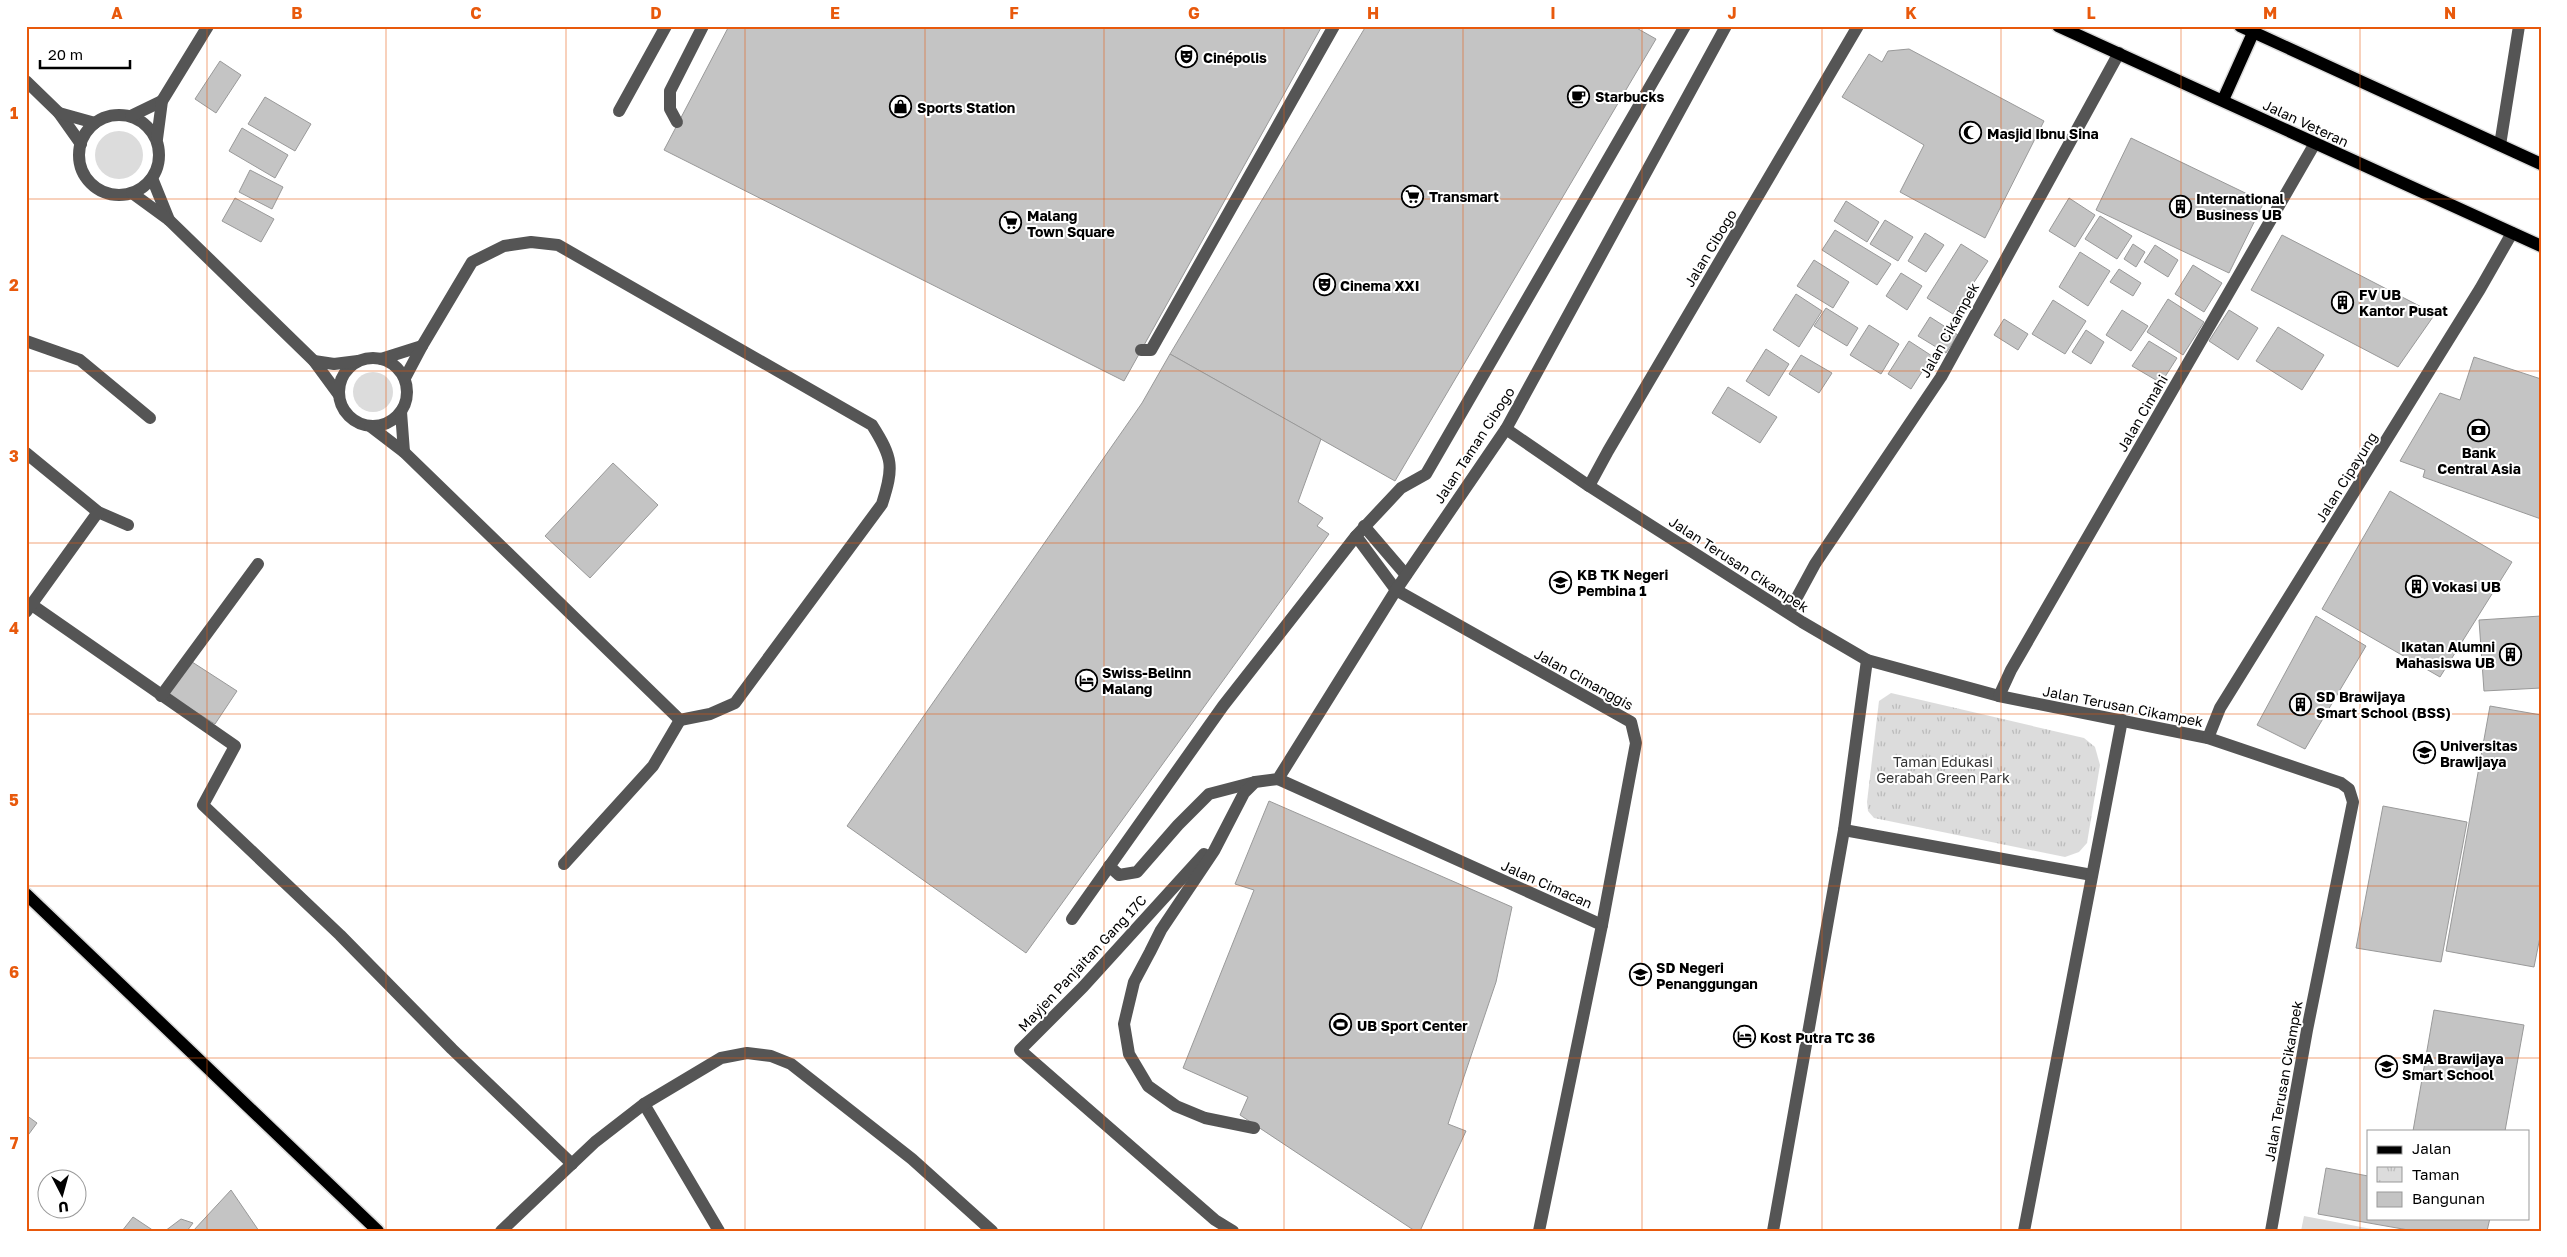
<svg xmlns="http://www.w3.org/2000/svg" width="2567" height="1257" font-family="'Golos Text',sans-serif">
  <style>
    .park { fill: url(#park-tufts) }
    .garden { fill: #dcdcdc }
    .building { fill: #c4c4c4; stroke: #999 }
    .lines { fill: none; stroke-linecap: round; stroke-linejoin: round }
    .major-casing { stroke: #dbdbdb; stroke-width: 15 }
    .minor { stroke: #555; stroke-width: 12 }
    .major { stroke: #000; stroke-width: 12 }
    .grid { fill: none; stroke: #e8590c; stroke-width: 1; stroke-opacity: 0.55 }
    .labels { text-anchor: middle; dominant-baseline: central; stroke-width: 4; stroke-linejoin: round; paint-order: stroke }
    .poi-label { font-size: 14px; font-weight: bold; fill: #000; stroke: #fff; text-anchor: start }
    .street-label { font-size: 14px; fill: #000; stroke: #fff }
    .park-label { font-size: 14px; fill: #333; stroke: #fff }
    .neatline { fill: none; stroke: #e8590c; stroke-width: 2 }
    .grid-label { font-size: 16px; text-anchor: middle; font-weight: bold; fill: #e8590c }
  </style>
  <defs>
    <pattern id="park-tufts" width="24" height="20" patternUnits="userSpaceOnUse" patternTransform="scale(1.25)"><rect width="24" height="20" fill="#dcdcdc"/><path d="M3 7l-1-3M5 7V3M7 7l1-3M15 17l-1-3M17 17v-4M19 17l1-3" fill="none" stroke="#bbb"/></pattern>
  </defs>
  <rect width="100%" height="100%" fill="#fff"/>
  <!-- park -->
  <path class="park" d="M1891 693 2084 738 2095 747 2100 765 2087 843 2079 852 2065 857 1874 818 1868 811 1867 802 1879 701Z"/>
  <!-- garden -->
  <g class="garden">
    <circle cx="119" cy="155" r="24"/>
    <circle cx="373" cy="392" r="20"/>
    <path d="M2304 1216 2382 1231H2301Z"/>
  </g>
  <!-- building -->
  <g class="building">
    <path d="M729 26H1322L1124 381 664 150Z"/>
    <path d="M1366 26H1633L1656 39 1395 481 1170 354Z"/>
    <path d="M1909 49 2044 121 1985 238 1900 192 1924 145 1842 97 1869 54 1882 62 1888 51Z"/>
    <path d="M220 61 241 75 216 113 195 99Z"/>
    <path d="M265 97 311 124 295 151 248 124Z"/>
    <path d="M242 128 288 155 275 178 229 151Z"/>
    <path d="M2131 138 2264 202 2229 273 2096 210Z"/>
    <path d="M250 170 283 187 272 209 239 192Z"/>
    <path d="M235 198 274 219 261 242 222 221Z"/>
    <path d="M2069 198 2095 215 2075 247 2049 231Z"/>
    <path d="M1846 201 1879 222 1867 242 1834 221Z"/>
    <path d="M2100 216 2132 236 2117 259 2085 239Z"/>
    <path d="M1885 220 1913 237 1898 261 1870 244Z"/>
    <path d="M1835 230 1891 264 1877 285 1822 250Z"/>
    <path d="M1925 233 1944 245 1926 272 1908 261Z"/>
    <path d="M2282 235 2435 314 2398 367 2251 290Z"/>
    <path d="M1961 244 1988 261 1953 314 1927 298Z"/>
    <path d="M2133 244 2145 252 2136 267 2124 259Z"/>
    <path d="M2155 245 2178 260 2168 277 2144 262Z"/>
    <path d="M2080 252 2110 271 2088 306 2059 287Z"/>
    <path d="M1814 260 1849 282 1833 308 1797 286Z"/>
    <path d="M2193 265 2222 283 2204 312 2175 294Z"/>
    <path d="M2119 269 2141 283 2133 296 2110 282Z"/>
    <path d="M1901 273 1922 286 1907 310 1886 296Z"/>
    <path d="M1796 294 1822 311 1799 347 1773 330Z"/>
    <path d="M2168 299 2204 322 2183 355 2147 332Z"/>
    <path d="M2053 300 2086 321 2065 354 2032 334Z"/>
    <path d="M1826 308 1858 328 1847 346 1814 326Z"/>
    <path d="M2122 310 2148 326 2131 351 2106 335Z"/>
    <path d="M2229 310 2258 328 2238 360 2209 341Z"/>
    <path d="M1930 317 1958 335 1946 353 1918 336Z"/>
    <path d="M2004 319 2028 334 2018 350 1994 335Z"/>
    <path d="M1869 325 1899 344 1881 374 1850 355Z"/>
    <path d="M2278 327 2324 355 2302 390 2256 361Z"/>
    <path d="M2086 330 2104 342 2091 364 2072 352Z"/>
    <path d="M1909 341 1932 356 1911 389 1888 374Z"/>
    <path d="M2149 341 2177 358 2161 383 2132 366Z"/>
    <path d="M1766 349 1789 364 1769 396 1746 381Z"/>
    <path d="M1170 354 1321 439 1298 502 1323 518 1317 526 1329 534 1026 953 847 826 1142 403Z"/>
    <path d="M1801 355 1832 373 1819 393 1789 374Z"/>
    <path d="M2474 357 2541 379V519L2423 477 2425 470 2400 461 2440 393 2460 400Z"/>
    <path d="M1728 387 1777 417 1760 443 1712 413Z"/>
    <path d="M613 463 658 505 590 578 545 536Z"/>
    <path d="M2390 491 2512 562 2440 677 2322 609Z"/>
    <path d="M2316 616 2366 646 2305 749 2257 725Z"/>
    <path d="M2541 616V688L2484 691 2479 620Z"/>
    <path d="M189 660 237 691 215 724 167 694Z"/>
    <path d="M2490 706 2541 715V932L2534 967 2446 951Z"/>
    <path d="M1269 801 1512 907 1496 982 1448 1124 1466 1131 1420 1231H1415L1240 1115 1248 1097 1183 1068 1254 890 1235 884Z"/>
    <path d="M2383 806 2467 822 2441 962 2356 948Z"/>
    <path d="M2434 1010 2524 1025 2505 1131H2413Z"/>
    <path d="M26 1115 37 1123 26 1138Z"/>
    <path d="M2326 1168 2368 1176V1218H2490L2487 1231H2414L2318 1214Z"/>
    <path d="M231 1190 259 1231H193Z"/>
    <path d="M133 1217 154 1231H122Z"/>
    <path d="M181 1219 193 1223 187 1231H165Z"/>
  </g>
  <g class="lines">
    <defs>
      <g id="major">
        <path d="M2058 26 2541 246"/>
        <path d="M2240 26 2541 164"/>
        <path d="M2223 100 2253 33"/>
        <path d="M26 894 378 1231"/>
      </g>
    </defs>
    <!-- major casing -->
    <use href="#major" class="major-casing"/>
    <!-- minor -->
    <g class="minor">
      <path d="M26 81 59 113 81 144"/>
      <path d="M619 111 666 26"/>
      <path d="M59 113 95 123"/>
      <circle cx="119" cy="155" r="40"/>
      <path d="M131 116 162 101"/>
      <path d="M677 122 670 109V91L703 26"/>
      <path d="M157 139 162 101 208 26"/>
      <path d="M2500 145 2519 26"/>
      <path d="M152 178 169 220"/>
      <path d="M132 193 169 220 314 361 339 395"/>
      <path d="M26 341 80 360 150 418"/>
      <path d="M1141 350H1151L1334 26"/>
      <circle cx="373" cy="392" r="34"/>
      <path d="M381 359 422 346"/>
      <path d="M314 361 334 364 358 361"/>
      <path d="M401 412 404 452"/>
      <path d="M370 426 404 452 680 720 710 714 735 703 882 504C894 467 893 458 872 425L558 245 531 242 504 246 472 262 422 346 405 378"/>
      <path d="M1506 429 1589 486 1802 622 1867 660 1999 696 2208 738 2341 783 2349 789 2353 802 2307 1030 2271 1231"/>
      <path d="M26 453 98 512 128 525"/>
      <path d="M1589 486 1608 451 1858 26"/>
      <path d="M1364 526 1406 575"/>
      <path d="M1356 536 1396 590 1631 722 1636 743 1602 925 1539 1231"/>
      <path d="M32 605 235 746 203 805 340 935 452 1049 572 1164"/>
      <path d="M26 612 98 512"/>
      <path d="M1789 612 1815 564 1941 377 2119 53"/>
      <path d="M161 696 258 564"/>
      <path d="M1999 696 2011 670 2314 145"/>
      <path d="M2208 738 2220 708 2480 289 2512 233"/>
      <path d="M1278 779 1602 925"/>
      <path d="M1844 830 2092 875"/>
      <path d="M1204 854 1083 987 1020 1050 1215 1220 1233 1231"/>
      <path d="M564 864 653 766 680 720"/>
      <path d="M1109 866 1119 875 1137 872 1178 825 1209 794 1255 782"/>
      <path d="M1072 919 1223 706 1356 536 1401 488 1426 474 1685 26"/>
      <path d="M644 1104 719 1231"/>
      <path d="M1254 1128 1205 1118 1176 1106 1148 1086 1129 1054 1124 1024 1134 982 1150 952 1161 930 1214 851 1244 793 1255 782 1278 779 1396 590 1506 429 1726 26"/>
      <path d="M501 1231 595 1142 644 1104 721 1058 747 1053 771 1056 791 1064 912 1159 992 1231"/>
      <path d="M1773 1231 1844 830 1867 660"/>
      <path d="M2024 1231 2122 720"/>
    </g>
    <!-- major -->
    <use href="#major" class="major"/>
  </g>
  <!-- grid -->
  <path class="grid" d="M207 26V1231M386 26V1231M566 26V1231M745 26V1231M925 26V1231M1104 26V1231M1284 26V1231M1463 26V1231M1642 26V1231M1822 26V1231M2001 26V1231M2181 26V1231M2360 26V1231M26 199H2541M26 371H2541M26 543H2541M26 714H2541M26 886H2541M26 1058H2541"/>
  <!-- icons -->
  <defs>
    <symbol id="theatre-ring" viewBox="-11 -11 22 22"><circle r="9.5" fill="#fff" stroke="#000" stroke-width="1.5"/><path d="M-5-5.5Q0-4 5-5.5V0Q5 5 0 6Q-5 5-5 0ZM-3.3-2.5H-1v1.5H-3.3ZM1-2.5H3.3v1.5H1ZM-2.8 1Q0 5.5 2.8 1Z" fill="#000"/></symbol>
    <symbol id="cafe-ring" viewBox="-11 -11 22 22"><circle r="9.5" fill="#fff" stroke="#000" stroke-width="1.5"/><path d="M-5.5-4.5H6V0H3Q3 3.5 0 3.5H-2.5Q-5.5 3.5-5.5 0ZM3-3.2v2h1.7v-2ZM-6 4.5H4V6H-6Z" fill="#000"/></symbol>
    <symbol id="shop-ring" viewBox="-11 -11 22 22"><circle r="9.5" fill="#fff" stroke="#000" stroke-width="1.5"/><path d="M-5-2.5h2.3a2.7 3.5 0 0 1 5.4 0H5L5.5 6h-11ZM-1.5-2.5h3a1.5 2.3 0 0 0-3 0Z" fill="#000"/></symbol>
    <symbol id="mosque-ring" viewBox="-11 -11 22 22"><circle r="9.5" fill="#fff" stroke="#000" stroke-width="1.5"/><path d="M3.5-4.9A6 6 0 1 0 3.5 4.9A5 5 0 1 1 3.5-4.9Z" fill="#000"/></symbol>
    <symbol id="supermarket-ring" viewBox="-11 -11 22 22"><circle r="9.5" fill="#fff" stroke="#000" stroke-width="1.5"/><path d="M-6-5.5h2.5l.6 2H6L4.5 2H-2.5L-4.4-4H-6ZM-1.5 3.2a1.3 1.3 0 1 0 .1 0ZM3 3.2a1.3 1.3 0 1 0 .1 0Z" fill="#000"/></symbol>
    <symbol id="building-ring" viewBox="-11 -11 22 22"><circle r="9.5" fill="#fff" stroke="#000" stroke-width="1.5"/><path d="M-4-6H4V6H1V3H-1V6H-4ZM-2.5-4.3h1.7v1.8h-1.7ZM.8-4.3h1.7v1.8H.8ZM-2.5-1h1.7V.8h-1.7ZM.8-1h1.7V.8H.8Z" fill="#000"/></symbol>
    <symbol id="bank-ring" viewBox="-11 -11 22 22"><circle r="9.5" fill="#fff" stroke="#000" stroke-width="1.5"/><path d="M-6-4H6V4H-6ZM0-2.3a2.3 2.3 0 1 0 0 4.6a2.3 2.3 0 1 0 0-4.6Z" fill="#000"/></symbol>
    <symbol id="school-ring" viewBox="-11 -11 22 22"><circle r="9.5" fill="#fff" stroke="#000" stroke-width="1.5"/><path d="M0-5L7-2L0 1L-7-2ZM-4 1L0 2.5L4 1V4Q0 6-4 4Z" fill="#000"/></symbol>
    <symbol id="hotel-ring" viewBox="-11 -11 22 22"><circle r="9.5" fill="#fff" stroke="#000" stroke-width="1.5"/><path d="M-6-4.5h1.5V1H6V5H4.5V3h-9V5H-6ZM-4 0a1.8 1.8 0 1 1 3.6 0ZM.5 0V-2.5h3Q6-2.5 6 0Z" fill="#000"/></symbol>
    <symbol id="university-ring" viewBox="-11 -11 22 22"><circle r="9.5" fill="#fff" stroke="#000" stroke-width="1.5"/><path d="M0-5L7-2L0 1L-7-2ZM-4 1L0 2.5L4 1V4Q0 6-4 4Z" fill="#000"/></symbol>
    <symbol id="stadium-ring" viewBox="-11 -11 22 22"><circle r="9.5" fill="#fff" stroke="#000" stroke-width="1.5"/><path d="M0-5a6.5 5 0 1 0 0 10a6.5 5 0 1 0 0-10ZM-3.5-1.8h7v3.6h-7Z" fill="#000"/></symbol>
  </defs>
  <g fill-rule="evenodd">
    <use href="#theatre-ring" x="1174" y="44" width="25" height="25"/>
    <use href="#cafe-ring" x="1566" y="84" width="25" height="25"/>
    <use href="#shop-ring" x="888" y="94" width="25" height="25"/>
    <use href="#mosque-ring" x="1958" y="120" width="25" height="25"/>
    <use href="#supermarket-ring" x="1400" y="184" width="25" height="25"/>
    <use href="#building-ring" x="2168" y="194" width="25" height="25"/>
    <use href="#supermarket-ring" x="998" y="210" width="25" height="25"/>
    <use href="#theatre-ring" x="1312" y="272" width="25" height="25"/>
    <use href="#building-ring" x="2330" y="290" width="25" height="25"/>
    <use href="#bank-ring" x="2466" y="418" width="25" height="25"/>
    <use href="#school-ring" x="1548" y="570" width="25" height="25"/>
    <use href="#building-ring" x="2404" y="574" width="25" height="25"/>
    <use href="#building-ring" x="2498" y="642" width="25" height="25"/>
    <use href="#hotel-ring" x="1074" y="668" width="25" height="25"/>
    <use href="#building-ring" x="2288" y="692" width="25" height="25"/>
    <use href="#university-ring" x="2412" y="740" width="25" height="25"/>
    <use href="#school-ring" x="1628" y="962" width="25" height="25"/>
    <use href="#stadium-ring" x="1328" y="1012" width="25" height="25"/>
    <use href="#hotel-ring" x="1732" y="1024" width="25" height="25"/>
    <use href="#school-ring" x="2374" y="1054" width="25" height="25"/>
  </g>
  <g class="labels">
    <!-- poi labels -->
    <g class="poi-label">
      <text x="1203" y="57">Cinépolis</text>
      <text x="1595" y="96">Starbucks</text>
      <text x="917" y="107">Sports Station</text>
      <text x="1987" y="133">Masjid Ibnu Sina</text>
      <text x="1429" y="196">Transmart</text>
      <text x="2196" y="198">International<tspan x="2196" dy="16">Business UB</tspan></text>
      <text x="1027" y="215">Malang<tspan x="1027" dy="16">Town Square</tspan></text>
      <text x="1340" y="285">Cinema XXI</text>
      <text x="2359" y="294">FV UB<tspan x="2359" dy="16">Kantor Pusat</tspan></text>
      <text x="2479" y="452" text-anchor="middle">Bank<tspan x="2479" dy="16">Central Asia</tspan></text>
      <text x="1577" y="574">KB TK Negeri<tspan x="1577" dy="16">Pembina 1</tspan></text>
      <text x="2432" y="586">Vokasi UB</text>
      <text x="2495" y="646" text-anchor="end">Ikatan Alumni<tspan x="2495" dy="16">Mahasiswa UB</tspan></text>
      <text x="1102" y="672">Swiss-Belinn<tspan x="1102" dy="16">Malang</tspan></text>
      <text x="2316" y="696">SD Brawijaya<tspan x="2316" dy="16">Smart School (BSS)</tspan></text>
      <text x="2440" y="745">Universitas<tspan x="2440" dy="16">Brawijaya</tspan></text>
      <text x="1656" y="967">SD Negeri<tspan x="1656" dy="16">Penanggungan</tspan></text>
      <text x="1357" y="1025">UB Sport Center</text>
      <text x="1760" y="1037">Kost Putra TC 36</text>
      <text x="2402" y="1058">SMA Brawijaya<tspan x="2402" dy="16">Smart School</tspan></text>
    </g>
    <!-- street labels -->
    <g class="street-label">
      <text transform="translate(2306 123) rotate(25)">Jalan Veteran</text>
      <text transform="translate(1710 248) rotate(-59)">Jalan Cibogo</text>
      <text transform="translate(1949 330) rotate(-61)">Jalan Cikampek</text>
      <text transform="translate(2142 413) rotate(-60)">Jalan Cimahi</text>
      <text transform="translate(1474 445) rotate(-57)">Jalan Taman Cibogo</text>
      <text transform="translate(2346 477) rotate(-58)">Jalan Cipayung</text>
      <text transform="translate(1739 564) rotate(33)">Jalan Terusan Cikampek</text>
      <text transform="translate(1584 679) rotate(29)">Jalan Cimanggis</text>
      <text transform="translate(2123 706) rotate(11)">Jalan Terusan Cikampek</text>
      <text transform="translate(1547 884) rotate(24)">Jalan Cimacan</text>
      <text transform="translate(1082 963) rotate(-47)">Mayjen Panjaitan Gang 17C</text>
      <text transform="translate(2283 1081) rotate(-80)">Jalan Terusan Cikampek</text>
    </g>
    <!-- park labels -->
    <g class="park-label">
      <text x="1943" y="761">Taman Edukasi<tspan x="1943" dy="16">Gerabah Green Park</tspan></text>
    </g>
  </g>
  <!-- border -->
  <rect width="2567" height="1257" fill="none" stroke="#ffffff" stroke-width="55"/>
  <!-- legend -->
  <rect x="2367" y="1130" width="162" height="90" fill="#ffffff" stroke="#999999"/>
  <rect x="2377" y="1146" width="25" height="8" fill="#000000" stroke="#999999"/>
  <text x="2412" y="1154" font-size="15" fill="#000000">Jalan</text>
  <rect x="2377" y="1167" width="25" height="15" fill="url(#park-tufts)" stroke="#999999"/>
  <text x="2412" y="1180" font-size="15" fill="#000000">Taman</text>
  <rect x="2377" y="1192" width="25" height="15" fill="#c4c4c4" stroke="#999999"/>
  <text x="2412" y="1204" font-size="15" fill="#000000">Bangunan</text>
  <!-- north arrow -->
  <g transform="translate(62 1194) rotate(174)"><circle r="24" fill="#ffffff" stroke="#999999"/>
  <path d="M0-4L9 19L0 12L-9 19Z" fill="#000000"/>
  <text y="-8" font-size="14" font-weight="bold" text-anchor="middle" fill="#000000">U</text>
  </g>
  <!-- scale -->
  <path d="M40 60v8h90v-8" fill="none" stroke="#000000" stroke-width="2.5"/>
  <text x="48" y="60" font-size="15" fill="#000000" stroke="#ffffff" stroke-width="4" paint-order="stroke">20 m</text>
  <rect x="28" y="28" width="2512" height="1202" class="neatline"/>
  <g class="grid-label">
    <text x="117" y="19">A</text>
    <text x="297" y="19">B</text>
    <text x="476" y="19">C</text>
    <text x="656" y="19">D</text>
    <text x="835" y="19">E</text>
    <text x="1014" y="19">F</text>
    <text x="1194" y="19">G</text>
    <text x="1373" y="19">H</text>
    <text x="1553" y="19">I</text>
    <text x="1732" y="19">J</text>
    <text x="1911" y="19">K</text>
    <text x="2091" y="19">L</text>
    <text x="2270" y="19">M</text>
    <text x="2450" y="19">N</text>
    <text x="14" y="119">1</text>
    <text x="14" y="291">2</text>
    <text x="14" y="462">3</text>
    <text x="14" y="634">4</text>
    <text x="14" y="806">5</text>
    <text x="14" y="978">6</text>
    <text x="14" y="1149">7</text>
  </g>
</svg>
